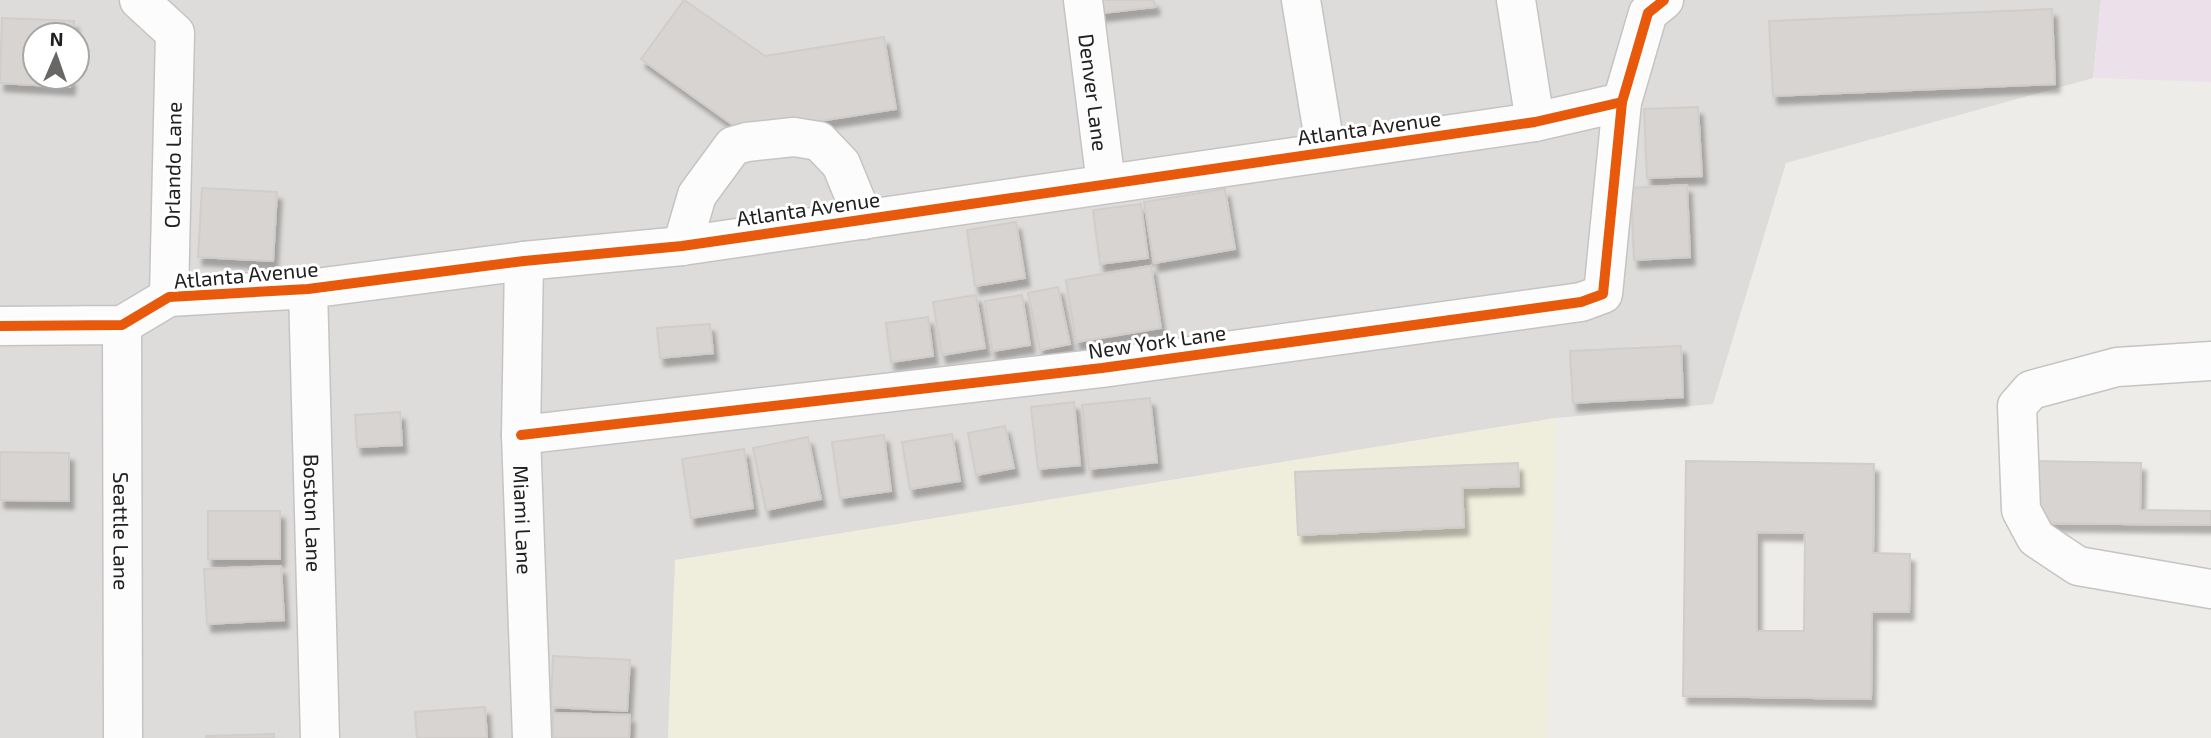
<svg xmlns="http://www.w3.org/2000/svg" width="2211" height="738" font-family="'Exo 2',sans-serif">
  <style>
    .residential { fill: #dddcda; fill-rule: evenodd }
    .industrial { fill: #ece1ea }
    .farmland { fill: #efeddc }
    .building { fill: #d7d4d1; stroke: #d1cdca; stroke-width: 2; fill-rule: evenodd; filter: url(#shadow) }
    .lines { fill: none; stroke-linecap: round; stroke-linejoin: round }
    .minor-casing { stroke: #c5c4c3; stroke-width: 41 }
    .minor { stroke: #fcfcfc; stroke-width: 38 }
    .cycleway-casing { stroke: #fff; stroke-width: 15 }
    .cycleway { stroke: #e8590c; stroke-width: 10 }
    .labels { text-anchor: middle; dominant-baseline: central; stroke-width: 6; stroke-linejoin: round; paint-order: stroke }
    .street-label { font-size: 21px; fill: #202020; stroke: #fff }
  </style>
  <defs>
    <filter id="shadow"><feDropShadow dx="4.5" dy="8" stdDeviation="2" flood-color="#0004"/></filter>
  </defs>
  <rect width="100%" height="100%" fill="#eeece9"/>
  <!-- residential -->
  <path class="residential" d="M0 0H2101L2093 78 1786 163 1713 404 1556 418 676 560 668 738H0ZM35 35H77V77H35Z"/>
  <!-- industrial -->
  <path class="industrial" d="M2101 0H2211V82L2093 78Z"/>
  <!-- farmland -->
  <path class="farmland" d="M1556 418 1548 738H668L675 560Z"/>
  <!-- building -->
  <g class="building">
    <path d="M684 0 765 56 884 37 896 109 744 133 641 59Z"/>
    <path d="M1085 0H1154L1155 7 1087 15Z"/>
    <path d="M2052 9 2055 84 1773 96 1769 21Z"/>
    <path d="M2 18 74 21 73 35H35V77H71L70 87 0 83Z"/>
    <path d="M1698 107 1702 176 1647 178 1644 109Z"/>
    <path d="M1687 185 1690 257 1634 260 1631 188Z"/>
    <path d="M202 188 277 192 273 261 198 257Z"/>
    <path d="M1225 189 1235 249 1154 263 1144 202Z"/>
    <path d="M1141 204 1148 258 1100 264 1093 210Z"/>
    <path d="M1016 222 1025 278 975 286 967 230Z"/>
    <path d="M1151 266 1161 328 1076 342 1066 280Z"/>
    <path d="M1058 287 1070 344 1040 350 1028 293Z"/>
    <path d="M976 295 985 348 942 355 933 302Z"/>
    <path d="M1022 295 1030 345 992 351 985 301Z"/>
    <path d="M928 317 933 356 891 362 886 323Z"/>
    <path d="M710 324 713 353 660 358 657 328Z"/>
    <path d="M1681 346 1683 397 1573 403 1570 351Z"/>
    <path d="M1150 398 1157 462 1089 469 1082 405Z"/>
    <path d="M1074 402 1080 465 1038 469 1031 407Z"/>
    <path d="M400 412 402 445 357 447 355 415Z"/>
    <path d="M1005 426 1014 468 976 475 968 433Z"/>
    <path d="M952 434 960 481 910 489 902 442Z"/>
    <path d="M884 435 891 491 840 498 832 442Z"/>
    <path d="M808 437 821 499 766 510 753 448Z"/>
    <path d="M744 449 753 508 691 518 682 459Z"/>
    <path d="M0 452 69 453V501L0 500Z"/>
    <path d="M1686 461 1874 464 1873 553 1910 554 1909 612H1872L1871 699 1683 696ZM1757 532 1805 533 1804 631H1757Z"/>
    <path d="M2032 461 2141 463 2140 510 2211 511V525L2032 523Z"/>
    <path d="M1518 463 1519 486 1462 488 1464 527 1298 535 1295 472Z"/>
    <rect x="208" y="511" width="72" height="48"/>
    <path d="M281 566 284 620 207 624 204 569Z"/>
    <path d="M553 656 630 660 627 711 551 707Z"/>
    <path d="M485 707 487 738H417L415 712Z"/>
    <path d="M553 713 630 715 629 738H553Z"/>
    <path d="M274 734V738H206V736Z"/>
  </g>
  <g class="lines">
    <defs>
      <g id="minor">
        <path d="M139 0 175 33 169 297"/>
        <path id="s1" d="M1083 0 1106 184"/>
        <path d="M1301 0 1326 152"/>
        <path d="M1516 0 1535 122"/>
        <path d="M682 246 697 195 733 146 747 142 794 137 819 141 841 164 864 220"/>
        <path id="s2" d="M524 261 521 435 532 738"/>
        <path id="s3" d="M308 289 320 738"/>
        <path id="s4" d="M122 325 123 738"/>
        <path d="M0 326 122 325 169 297 308 289 524 261 682 246 1535 122 1622 102"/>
        <path d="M2211 361 2117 367 2031 390 2017 406 2021 510 2036 538 2078 566 2211 589"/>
        <path d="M521 435 1102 368 1581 302 1603 294 1622 102 1648 13 1664 0"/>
      </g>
    </defs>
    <!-- minor casing -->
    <use href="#minor" class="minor-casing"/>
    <!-- minor -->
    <use href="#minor" class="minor"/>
    <defs>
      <g id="cycleway">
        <path d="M0 326 122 325 169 297 308 289 524 261 682 246 1535 122 1622 102"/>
        <path d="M521 435 1102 368 1581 302 1603 294 1622 102 1648 13 1664 0"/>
      </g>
    </defs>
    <!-- cycleway casing -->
    <use href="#cycleway" class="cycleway-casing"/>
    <!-- cycleway -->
    <use href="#cycleway" class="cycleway"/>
  </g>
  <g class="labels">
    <!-- street labels -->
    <g class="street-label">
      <text stroke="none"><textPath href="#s1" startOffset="93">Denver Lane</textPath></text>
      <text transform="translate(1369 127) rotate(-8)">Atlanta Avenue</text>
      <text transform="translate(172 165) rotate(-89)">Orlando Lane</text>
      <text transform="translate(808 208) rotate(-8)">Atlanta Avenue</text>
      <text transform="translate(246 274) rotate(-5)">Atlanta Avenue</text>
      <text transform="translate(1157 341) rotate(-8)">New York Lane</text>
      <text stroke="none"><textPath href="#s3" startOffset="224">Boston Lane</textPath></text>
      <text stroke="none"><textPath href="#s2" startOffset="259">Miami Lane</textPath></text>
      <text stroke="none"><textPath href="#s4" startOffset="206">Seattle Lane</textPath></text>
    </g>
  </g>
  <!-- north arrow -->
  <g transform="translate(56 56) rotate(2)"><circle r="33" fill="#ffffff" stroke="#a6a6a6" stroke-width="2"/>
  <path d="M0-5L12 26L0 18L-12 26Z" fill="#686766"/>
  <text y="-10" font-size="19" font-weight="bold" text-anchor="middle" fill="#202020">N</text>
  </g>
</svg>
